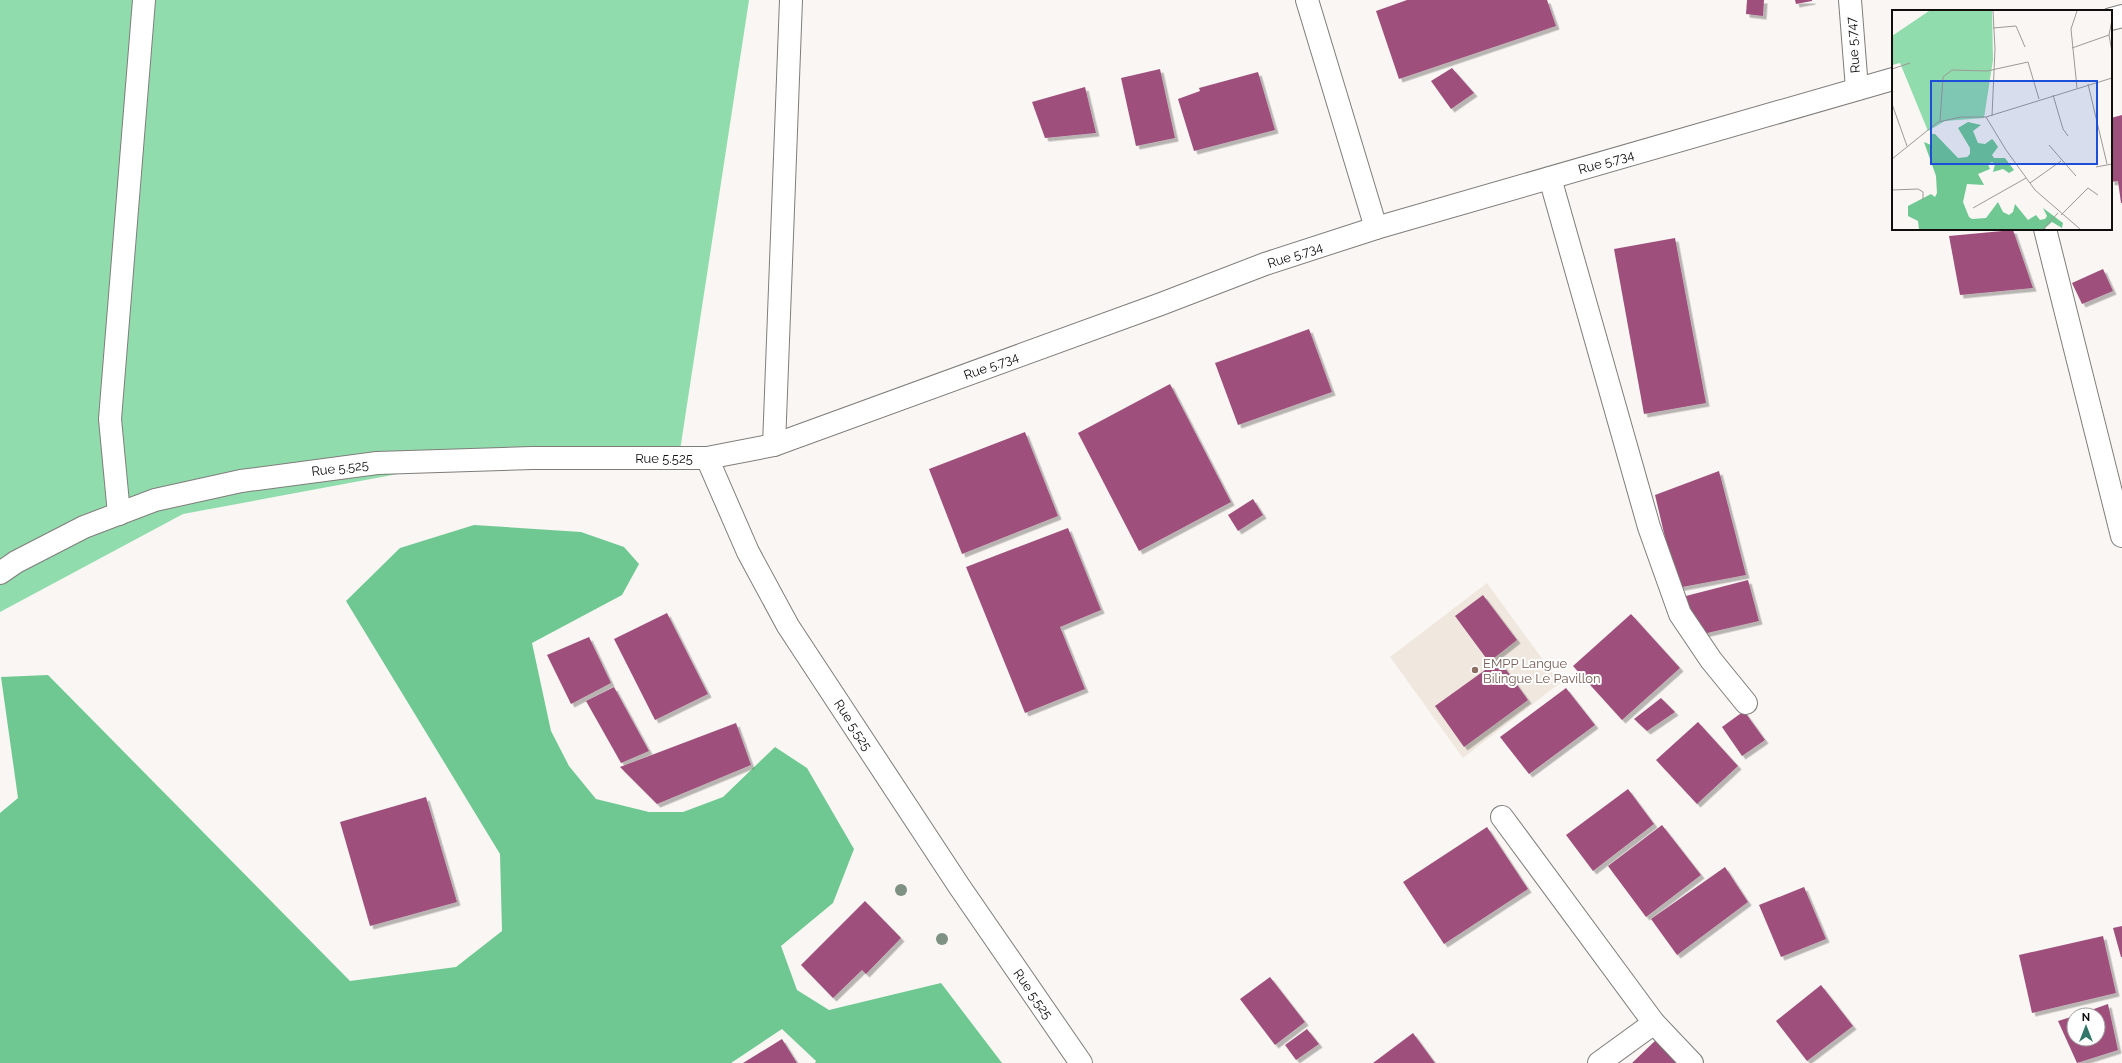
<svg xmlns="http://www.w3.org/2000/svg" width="2122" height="1063" font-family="Raleway,sans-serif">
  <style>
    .built { fill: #f0e8df }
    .green { fill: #91dcac }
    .forest { fill: #6fc891 }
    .building { fill: #9e507c; filter: url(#shadow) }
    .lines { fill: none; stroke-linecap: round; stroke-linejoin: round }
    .street-casing { stroke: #7f7d7a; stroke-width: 24 }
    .secondary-casing { stroke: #7f7d7a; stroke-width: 24 }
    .street { stroke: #fff; stroke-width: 22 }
    .secondary { stroke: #fff; stroke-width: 22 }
    .tree { fill: #7e9183 }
    .education-dot { fill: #8d6e63; stroke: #fff; stroke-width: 1.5 }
    .labels { text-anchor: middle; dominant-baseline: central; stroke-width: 4; stroke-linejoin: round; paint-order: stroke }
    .street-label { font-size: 13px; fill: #100f0e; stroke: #fff }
    .education-label { font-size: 13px; fill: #785e54; stroke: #fff; text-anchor: start }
    .inset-road { fill: none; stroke: #9c9a97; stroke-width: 1 }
    .view { fill: #1d4ed8; fill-opacity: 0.15; stroke: #1d4ed8; stroke-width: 2 }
    .inset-edge { fill: none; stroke: #100f0e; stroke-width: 2 }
  </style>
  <defs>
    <filter id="shadow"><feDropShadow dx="3.5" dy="3.5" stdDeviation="0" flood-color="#0004"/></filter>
  </defs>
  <rect width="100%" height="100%" fill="#f9f6f3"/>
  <!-- built -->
  <path class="built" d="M1487 583 1560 683 1463 758 1390 657Z"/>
  <!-- green -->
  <path class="green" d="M0 0H749L677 470 446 465 183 514 0 612Z"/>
  <!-- forest -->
  <path class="forest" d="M474 525 581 532 624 547 639 564 622 595 532 643 551 731 569 766 596 799 649 812H683L723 797 775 747 807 768 854 849 833 903 781 946 797 990 829 1010 941 983 1002 1063H815L816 1061 782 1029 731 1063H0V813L18 798 1 677 48 675 350 981 456 967 502 931 500 854 346 601 400 548Z"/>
  <!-- building -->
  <g class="building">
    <path d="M1407 0H1547L1556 26 1399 79 1376 11Z"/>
    <path d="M1747 0H1764L1763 16 1746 14Z"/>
    <path d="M1795 0H1812V1L1796 4Z"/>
    <path d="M1452 68 1474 93 1451 109 1431 81Z"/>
    <path d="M1160 69 1175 138 1136 146 1121 78Z"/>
    <path d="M1258 72 1275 130 1194 151 1178 99 1200 91 1199 88Z"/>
    <path d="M1085 87 1096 133 1045 138 1032 102Z"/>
    <path d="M2122 115V203H2121L2118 181 2111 182V118Z"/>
    <path d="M2013 230 2033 288 1960 295 1949 236Z"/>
    <path d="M1675 238 1706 403 1644 414 1614 249Z"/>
    <path d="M2103 269 2113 291 2082 304 2072 283Z"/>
    <path d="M1309 329 1332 392 1238 425 1215 363Z"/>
    <path d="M1170 384 1231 502 1139 551 1078 433Z"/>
    <path d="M1025 432 1058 516 962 554 929 469Z"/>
    <path d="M1719 471 1746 575 1677 588 1655 495Z"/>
    <path d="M1253 499 1263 515 1238 531 1228 515Z"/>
    <path d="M1068 528 1101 610 1060 627 1085 689 1025 713 966 567Z"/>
    <path d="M1748 580 1759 621 1703 634 1682 597Z"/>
    <path d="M1483 595 1517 640 1489 662 1455 616Z"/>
    <path d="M667 613 708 694 655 720 614 639Z"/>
    <path d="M1631 614 1680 668 1622 720 1573 666Z"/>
    <path d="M589 637 611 683 571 704 547 655Z"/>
    <path d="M1499 660 1528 700 1464 747 1435 706Z"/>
    <path d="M614 687 649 751 621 763 586 701Z"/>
    <path d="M1566 688 1595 725 1529 774 1500 737Z"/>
    <path d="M1661 698 1675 712 1647 731 1634 719Z"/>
    <path d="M1744 711 1765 740 1742 756 1722 727Z"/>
    <path d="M1698 722 1738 766 1697 804 1656 760Z"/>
    <path d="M736 723 751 765 657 804 620 767Z"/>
    <path d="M1628 789 1654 824 1593 871 1566 835Z"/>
    <path d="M426 797 457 902 370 926 340 822Z"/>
    <path d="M1662 825 1701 875 1646 917 1608 866Z"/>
    <path d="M1487 827 1528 889 1444 944 1403 882Z"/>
    <path d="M1725 867 1748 902 1677 955 1651 919Z"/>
    <path d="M1804 887 1826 939 1781 957 1759 905Z"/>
    <path d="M865 901 901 938 866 974 862 970 833 998 801 965Z"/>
    <path d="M2122 926V957H2121L2113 928Z"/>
    <path d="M2103 936 2116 993 2032 1013 2019 955Z"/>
    <path d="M1270 977 1305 1022 1275 1045 1240 999Z"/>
    <path d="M1821 985 1853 1026 1807 1061 1776 1021Z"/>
    <path d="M2108 1004 2118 1050 2077 1063 2058 1021 2074 1016V1039H2098V1015H2077Z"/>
    <path d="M1307 1029 1319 1044 1296 1060 1285 1045Z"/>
    <path d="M1413 1033 1435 1063H1373Z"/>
    <path d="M782 1039 797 1063H743Z"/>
    <path d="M1657 1039 1679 1063H1632Z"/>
  </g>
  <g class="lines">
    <defs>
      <g id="street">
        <path d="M1307 0 1376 228"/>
        <path d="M1850 0 1857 89"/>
        <path d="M1550 178 1649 527 1680 614 1711 660 1746 703"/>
        <path d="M2045 229 2122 536"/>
        <path d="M774 445 791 0"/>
        <path d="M119 514 110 419 144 0"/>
        <path d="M1502 817 1654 1023 1692 1063"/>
        <path d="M1599 1063 1654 1023"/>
      </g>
      <g id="secondary">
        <path d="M2111 19 2122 16"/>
        <path d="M707 458 774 445 1161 304 1265 264 1376 228 1893 79"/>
        <path d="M0 573 16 562 84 527 155 500 241 481 377 463 532 458H707L748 552 788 626 959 886 1081 1063"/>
      </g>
    </defs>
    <!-- street casing -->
    <use href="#street" class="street-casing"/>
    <!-- secondary casing -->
    <use href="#secondary" class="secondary-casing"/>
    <!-- street -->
    <use href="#street" class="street"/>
    <!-- secondary -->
    <use href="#secondary" class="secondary"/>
  </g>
  <!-- trees -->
  <g class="tree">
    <circle cx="901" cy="890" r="6"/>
    <circle cx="942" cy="939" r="6"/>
  </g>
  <!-- markers -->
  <circle class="education-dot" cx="1475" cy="670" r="4"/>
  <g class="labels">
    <!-- street labels -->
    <g class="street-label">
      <text transform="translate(1853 45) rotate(-95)">Rue 5.747</text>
      <text transform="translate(1606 162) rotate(-16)">Rue 5.734</text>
      <text transform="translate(1295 255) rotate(-18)">Rue 5.734</text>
      <text transform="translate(991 366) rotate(-20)">Rue 5.734</text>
      <text x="664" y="458">Rue 5.525</text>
      <text transform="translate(340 468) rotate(-7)">Rue 5.525</text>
      <text transform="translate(853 725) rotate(57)">Rue 5.525</text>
      <text transform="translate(1033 994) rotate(55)">Rue 5.525</text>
    </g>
    <!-- education labels -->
    <g class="education-label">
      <text x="1483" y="663">EMPP Langue<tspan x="1483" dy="15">Bilingue Le Pavillon</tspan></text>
    </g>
  </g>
  <!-- overview -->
  <g transform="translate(1892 10)">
    <rect width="220" height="220" fill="#f9f6f3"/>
    <path d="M37 1H100L101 50 92 108 53 111 36 121 8 53 0 55V26Z" fill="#91dcac"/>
    <path d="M76 112 89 115 81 121 86 133 93 134 100 129 102 131 106 137 100 145 102 148H113L122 160 117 163 111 159 101 162 103 154 100 152 96 154 98 159 86 164 92 175 75 174 71 192 77 207 80 209 94 208 106 192 111 202 117 205 121 202 123 194 136 210 144 205 148 210 153 209 155 206 151 198 171 213 170 218 160 212 153 218 154 219H27L26 211 16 206V196L39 184 43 187 45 183 44 166 32 132 39 135V124H43L66 148 75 147 78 144V138L66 118Z" fill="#6fc891"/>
    <path class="inset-road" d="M220 10 217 25 220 42M101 18 124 16 133 37M180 38 217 25M0 59 18 53M196 74 215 154M185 78 179 19 185 1M161 85 171 119 176 126M0 94 15 136M100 106 103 39 101 1M94 107 220 68M48 111 51 67 60 60 95 61 136 52 147 89M157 135 184 166M0 149 46 112 69 107H94L114 140 143 180 188 219M204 157 220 154M138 173 169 151M0 180 26 179 31 182V190M81 198 134 168M169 205 196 178 206 185M151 219 166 203"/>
    <path class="view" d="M39 71H205V154H39Z"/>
    <rect width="220" height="220" class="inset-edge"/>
  </g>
  <!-- north arrow -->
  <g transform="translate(2086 1027)"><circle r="19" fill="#ffffff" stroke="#9f9f9f"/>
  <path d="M0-3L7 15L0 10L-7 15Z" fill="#317669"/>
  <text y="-6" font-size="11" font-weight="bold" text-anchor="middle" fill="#100f0e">N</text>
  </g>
</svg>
